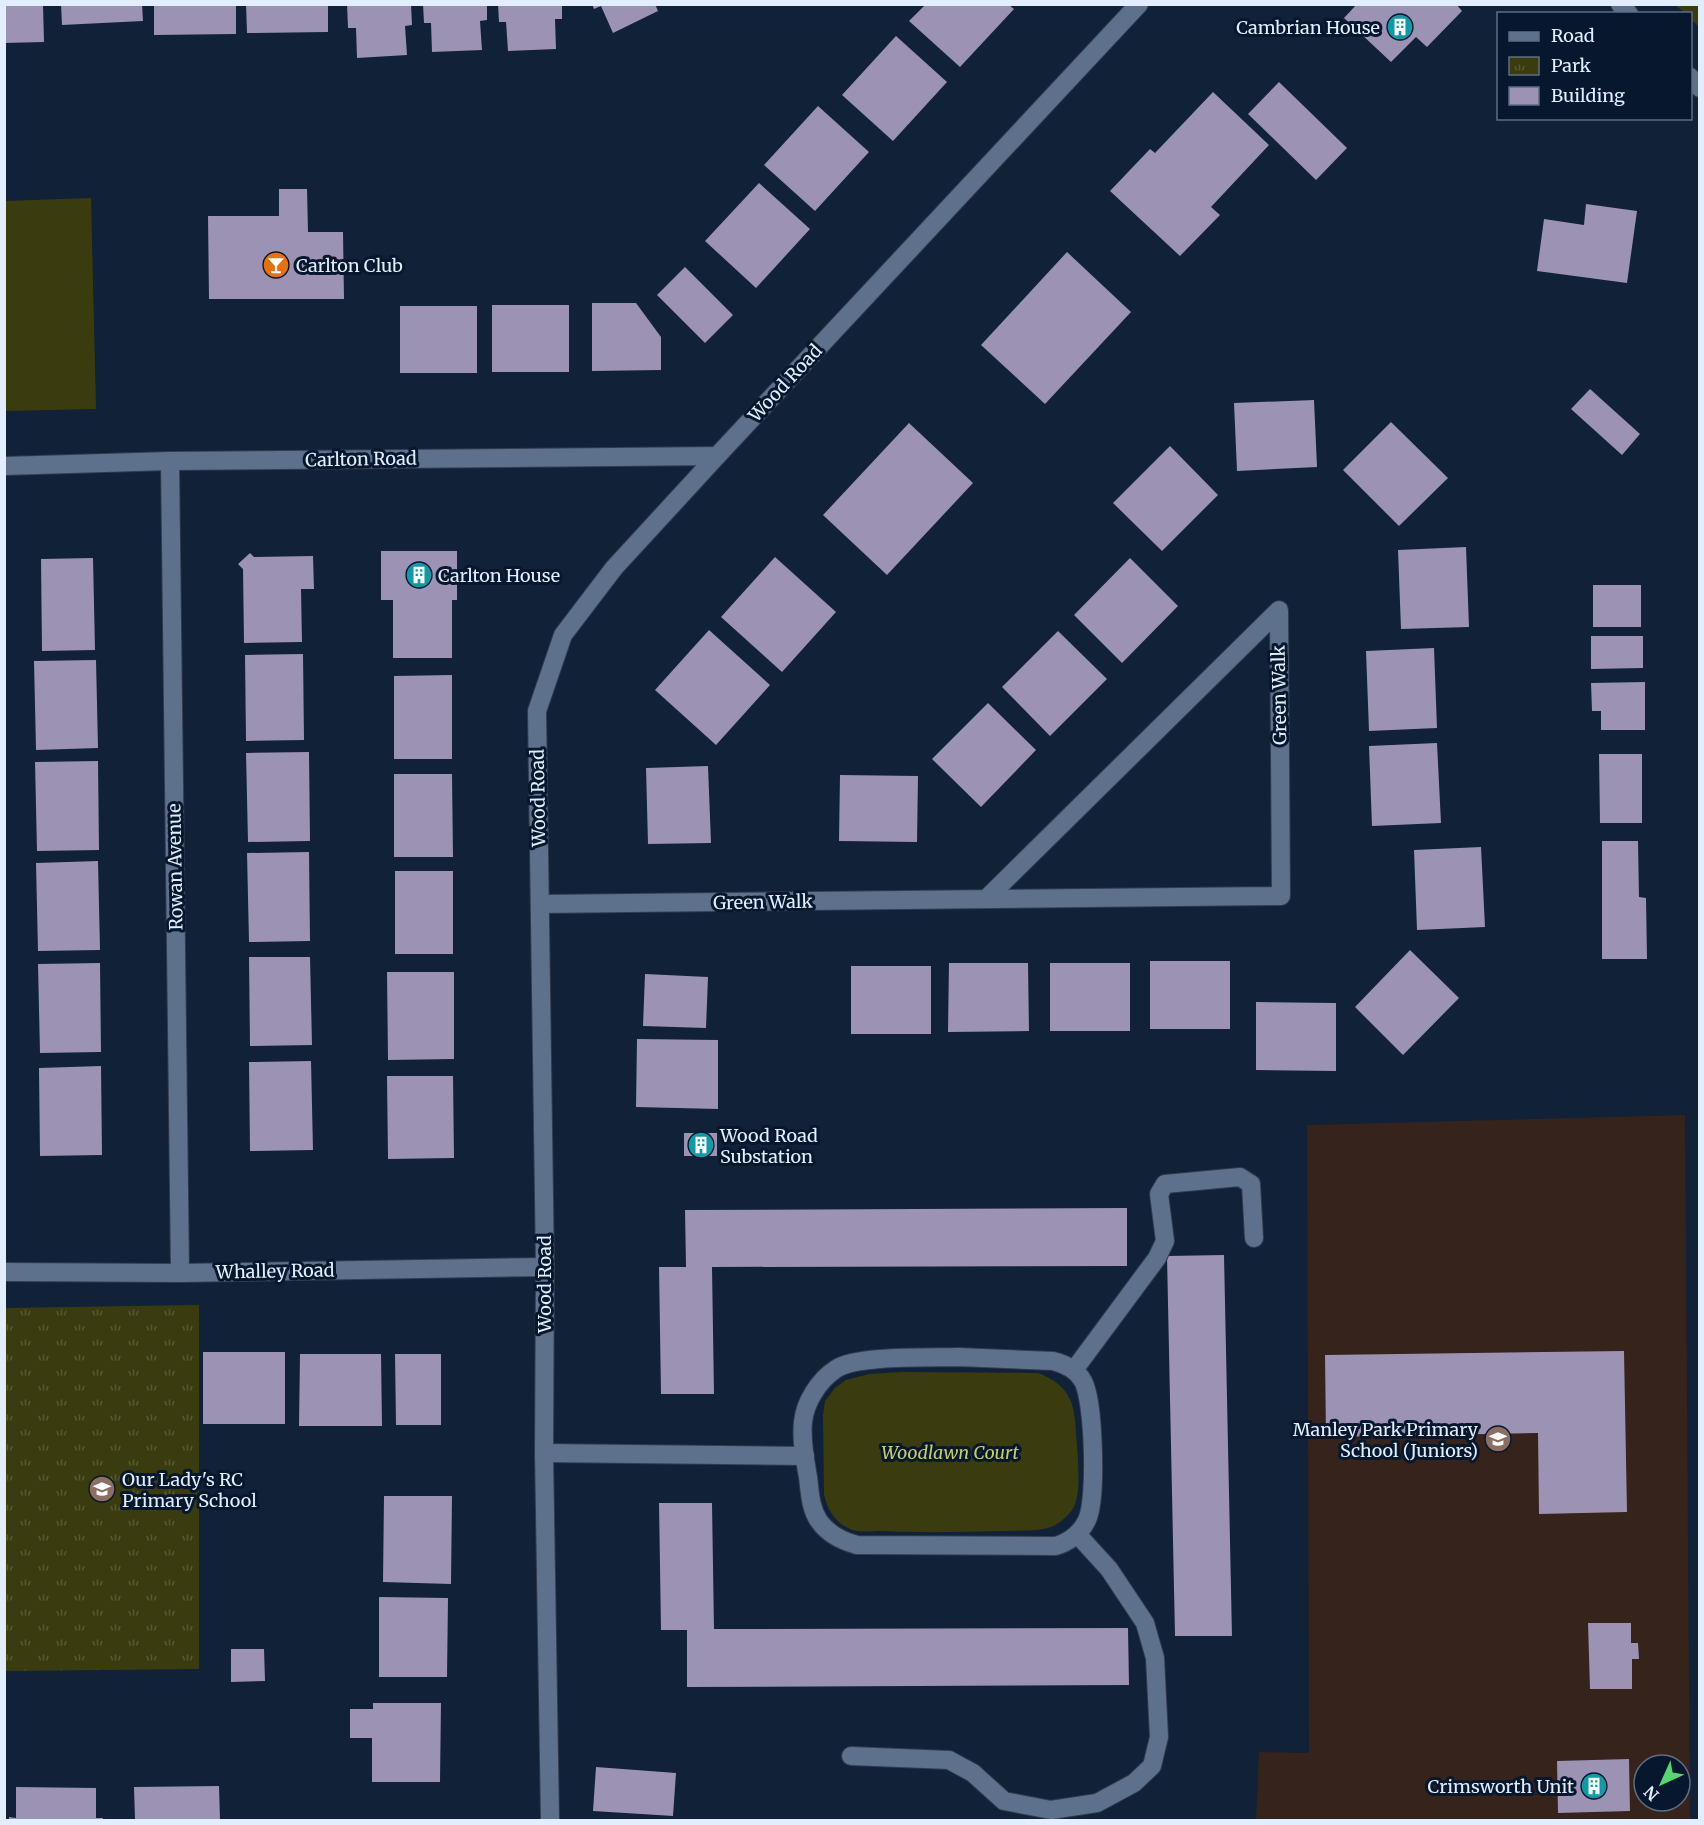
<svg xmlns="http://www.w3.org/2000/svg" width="1704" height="1825" font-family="Merriweather,serif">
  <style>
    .education { fill: #35231c; fill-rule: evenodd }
    .green { fill: #3a3c10 }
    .park { fill: url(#park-tufts) }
    .building { fill: #9c92b3 }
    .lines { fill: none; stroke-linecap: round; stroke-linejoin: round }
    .lane-casing { stroke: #323b4f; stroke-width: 20 }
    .street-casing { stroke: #323b4f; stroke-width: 20 }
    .lane { stroke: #5d718c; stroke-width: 18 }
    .street { stroke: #5d718c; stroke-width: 18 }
    .labels { text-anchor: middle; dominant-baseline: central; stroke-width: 6; stroke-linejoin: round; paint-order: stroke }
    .poi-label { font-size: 18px; fill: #e2eefe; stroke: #07172d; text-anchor: start }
    .street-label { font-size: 18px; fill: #e2eefe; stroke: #07172d }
    .park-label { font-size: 18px; font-style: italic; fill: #c6ce69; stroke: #07172d }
  </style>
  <defs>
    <pattern id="park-tufts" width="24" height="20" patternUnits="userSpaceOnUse" patternTransform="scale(1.5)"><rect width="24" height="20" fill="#3a3c10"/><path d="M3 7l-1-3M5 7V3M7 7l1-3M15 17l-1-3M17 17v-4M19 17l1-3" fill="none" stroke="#565834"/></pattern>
  </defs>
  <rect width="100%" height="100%" fill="#102138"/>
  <!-- education -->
  <path class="education" d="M1685 1115 1690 1820H1256L1259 1752 1309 1753 1307 1125ZM1644 1765H1680V1801H1644Z"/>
  <!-- green -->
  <g class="green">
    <path d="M1675 5H1699V27L1691 19 1690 14 1685 13Z"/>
    <path d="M91 198 96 409 5 411V201Z"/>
    <path d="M902 1372 1038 1373C1069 1385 1075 1402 1076 1433 1077 1451 1083 1496 1072 1510 1067 1517 1059 1524 1051 1527 1036 1532 1017 1530 1001 1531 961 1532 922 1533 882 1531 872 1531 859 1533 850 1529 835 1522 827 1510 824 1494L823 1415 825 1401 835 1388 846 1380 869 1374Z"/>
  </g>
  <!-- park -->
  <path class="park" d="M199 1305V1669L5 1671V1308Z"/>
  <!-- building -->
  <g class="building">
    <path d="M61 4H142L143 21 62 25Z"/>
    <path d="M154 4H236V34L154 35Z"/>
    <path d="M246 4H328V32L247 33Z"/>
    <path d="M347 4H411L412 25 405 26 407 55 357 58 356 28H348Z"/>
    <path d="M423 4H487V20L480 21 482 50 432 52 431 23H424Z"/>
    <path d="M498 4H562V19H555L556 49 508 51 506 22H499Z"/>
    <path d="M592 4H655L658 11 613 33 601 6 594 9Z"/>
    <path d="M1357 4H1456L1462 11 1427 47 1416 37 1391 62 1344 18Z"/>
    <path d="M4 5H43L44 42 4 43Z"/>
    <path d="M925 5H1009L1014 9 960 67 909 21Z"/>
    <path d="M896 36 947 82 893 141 842 95Z"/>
    <path d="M1279 82 1347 148 1316 180 1248 114Z"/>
    <path d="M1213 92 1269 145 1211 207 1220 215 1180 256 1110 191 1150 149 1155 153Z"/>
    <path d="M818 106 869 152 815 211 764 165Z"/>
    <path d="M759 183 810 229 756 288 705 241Z"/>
    <path d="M279 189H307L308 232H343L344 299H209L208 216H279Z"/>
    <path d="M1586 204 1637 211 1627 283 1537 271 1544 219 1584 225Z"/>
    <path d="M1067 252 1131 312 1045 404 981 345Z"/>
    <path d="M685 267 733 315 705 343 657 295Z"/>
    <path d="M592 303H636L661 337V370L592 371Z"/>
    <rect x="492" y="305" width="77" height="67"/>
    <rect x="400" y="306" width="77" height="67"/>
    <path d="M1590 389 1640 434 1622 455 1571 409Z"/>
    <path d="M1314 400 1317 467 1237 471 1234 403Z"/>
    <path d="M1391 422 1448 478 1399 526 1343 470Z"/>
    <path d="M909 423 973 483 887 575 823 515Z"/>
    <path d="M1170 446 1218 495 1162 551 1113 503Z"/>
    <path d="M1466 547 1469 627 1401 629 1398 550Z"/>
    <path d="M381 551H457V600H452V658H393V600H381Z"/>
    <path d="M250 553 254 557 313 556 314 589H301L302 642 244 643 243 569 238 564Z"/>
    <path d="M775 557 836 612 782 672 721 617Z"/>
    <path d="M93 558 95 650 42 651 41 559Z"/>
    <path d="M1130 558 1178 606 1122 663 1074 615Z"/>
    <rect x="1593" y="585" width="48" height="42"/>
    <path d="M709 630 770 685 716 745 655 690Z"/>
    <path d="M1058 631 1107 679 1050 736 1002 687Z"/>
    <path d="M1591 636H1643V668L1591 669Z"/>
    <path d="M1434 648 1437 728 1369 731 1366 651Z"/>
    <path d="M303 654 304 740 246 741 245 655Z"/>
    <path d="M96 660 98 748 36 750 34 661Z"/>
    <path d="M452 675V759H394V676Z"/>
    <path d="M1645 682V730H1601V711H1592L1591 683Z"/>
    <path d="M988 703 1036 750 981 807 932 759Z"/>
    <path d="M1437 743 1441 823 1372 826 1369 746Z"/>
    <path d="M309 752 310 841 248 842 246 753Z"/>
    <path d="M1599 754H1642V823H1600Z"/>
    <path d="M98 761 99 850 37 851 35 762Z"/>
    <path d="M708 766 711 843 648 844 646 768Z"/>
    <path d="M394 774H452L453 857H394Z"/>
    <path d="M840 775 918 776 917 842 839 841Z"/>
    <path d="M1602 841H1638L1639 897 1646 898 1647 959H1602Z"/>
    <path d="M1481 847 1485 927 1417 930 1414 850Z"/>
    <path d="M309 852 310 941 249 942 247 853Z"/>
    <path d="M98 861 100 950 38 951 36 863Z"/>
    <rect x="395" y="871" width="58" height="83"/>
    <path d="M1410 950 1459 998 1403 1055 1355 1007Z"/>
    <path d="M249 957H310L312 1045 250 1046Z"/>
    <rect x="1150" y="961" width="80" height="68"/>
    <path d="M100 963 101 1052 40 1053 38 964Z"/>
    <path d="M949 963H1028L1029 1031 948 1032Z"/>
    <rect x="1050" y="963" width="80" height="68"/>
    <rect x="851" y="966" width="80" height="68"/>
    <path d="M387 972H454V1059L388 1060Z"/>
    <path d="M645 974 708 977 706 1028 643 1026Z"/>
    <path d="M1256 1002 1336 1003V1071L1256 1070Z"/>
    <path d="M637 1039 718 1040V1109L636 1107Z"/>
    <path d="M311 1061 313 1150 250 1151 249 1062Z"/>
    <path d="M101 1066 102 1155 40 1156 39 1068Z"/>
    <path d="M387 1076H453L454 1158 388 1159Z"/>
    <rect x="684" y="1133" width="33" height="23"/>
    <path d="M1127 1208V1266L712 1267 714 1394H661L659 1267H686L685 1210Z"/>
    <path d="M1224 1255 1232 1636H1175L1167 1256Z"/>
    <path d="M1624 1351 1627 1512 1539 1514 1538 1433 1326 1437 1325 1355Z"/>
    <rect x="203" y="1352" width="82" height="72"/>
    <path d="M300 1354H381L382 1426H299Z"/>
    <path d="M395 1354H441V1425H396Z"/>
    <path d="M384 1496H452L451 1584 383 1582Z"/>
    <path d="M659 1503H712L714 1629 1128 1628 1129 1685 687 1687V1630H661Z"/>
    <path d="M379 1597 448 1598 447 1677H379Z"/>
    <path d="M1588 1623H1631V1643H1638L1639 1659H1632V1689H1590Z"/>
    <path d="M231 1649H264L265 1681 231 1682Z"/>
    <path d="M373 1703H441L440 1782H372V1738H350V1709H373Z"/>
    <path d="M1629 1759 1630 1811 1558 1813 1557 1761Z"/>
    <path d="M596 1767 676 1773 673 1816 593 1811Z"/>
    <path d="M219 1786 220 1820H135L134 1787Z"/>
    <path d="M16 1787 96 1788V1818H103V1820H9V1817L16 1818Z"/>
  </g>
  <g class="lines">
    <defs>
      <g id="lane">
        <path d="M1074 1370 1157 1258 1165 1241 1159 1194 1165 1184 1240 1177 1251 1184 1254 1238"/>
        <path d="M851 1756 949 1760 973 1773 1004 1801 1051 1810 1097 1803 1134 1783 1152 1766 1159 1737 1155 1658 1145 1623 1109 1569 1077 1534"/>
      </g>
      <g id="street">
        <path d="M1620 4 1629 14"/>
        <path d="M1690 77 1700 88"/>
        <path d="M170 461 180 1273"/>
        <path d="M4 466 170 461 717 456"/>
        <path d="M540 904 1281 896 1279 610 986 899"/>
        <path d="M4 1272 180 1273 545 1267"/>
        <path d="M958 1357 1053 1361C1065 1364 1077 1370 1083 1381 1094 1401 1097 1499 1087 1520 1081 1533 1069 1542 1056 1546L857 1545C842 1541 828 1534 819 1521 810 1508 810 1492 808 1477 805 1460 801 1440 803 1422 805 1402 819 1380 836 1369 856 1355 930 1358 958 1357Z"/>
        <path d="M544 1453 805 1456"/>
        <path d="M550 1820 544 1453 545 1267 537 711 563 635 614 568 717 456 1139 4"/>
      </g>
    </defs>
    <!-- lane casing -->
    <use href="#lane" class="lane-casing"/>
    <!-- street casing -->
    <use href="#street" class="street-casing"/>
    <!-- lane -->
    <use href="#lane" class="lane"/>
    <!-- street -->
    <use href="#street" class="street"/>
  </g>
  <!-- icons -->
  <defs>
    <symbol id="building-disc" viewBox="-11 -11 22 22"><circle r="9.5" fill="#0f9aa8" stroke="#07172d"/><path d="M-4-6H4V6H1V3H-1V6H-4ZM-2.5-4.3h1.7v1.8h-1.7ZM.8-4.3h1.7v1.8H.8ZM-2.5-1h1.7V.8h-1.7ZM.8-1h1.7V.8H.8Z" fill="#fff"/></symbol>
    <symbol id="bar-disc" viewBox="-11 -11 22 22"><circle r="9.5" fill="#e8710a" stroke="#07172d"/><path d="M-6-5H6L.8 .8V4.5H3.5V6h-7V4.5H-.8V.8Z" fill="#fff"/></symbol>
    <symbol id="school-disc" viewBox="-11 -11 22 22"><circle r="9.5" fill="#8d6e63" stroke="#07172d"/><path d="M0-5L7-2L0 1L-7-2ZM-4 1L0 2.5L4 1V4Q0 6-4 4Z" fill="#fff"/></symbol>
  </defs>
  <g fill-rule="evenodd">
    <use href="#building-disc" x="1385" y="12" width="30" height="30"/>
    <use href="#bar-disc" x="261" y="250" width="30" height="30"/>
    <use href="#building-disc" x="404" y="560" width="30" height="30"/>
    <use href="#building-disc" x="686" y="1130" width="30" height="30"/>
    <use href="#school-disc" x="1483" y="1424" width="30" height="30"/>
    <use href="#school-disc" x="87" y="1474" width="30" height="30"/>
    <use href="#building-disc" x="1579" y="1771" width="30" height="30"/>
  </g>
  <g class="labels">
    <!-- poi labels -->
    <g class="poi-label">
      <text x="1380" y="27" text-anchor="end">Cambrian House</text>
      <text x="296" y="265">Carlton Club</text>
      <text x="438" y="575">Carlton House</text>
      <text x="720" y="1135">Wood Road<tspan x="720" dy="21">Substation</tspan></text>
      <text x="1478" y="1429" text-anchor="end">Manley Park Primary<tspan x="1478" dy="21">School (Juniors)</tspan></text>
      <text x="122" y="1479">Our Lady's RC<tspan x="122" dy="21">Primary School</tspan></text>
      <text x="1574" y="1786" text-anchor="end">Crimsworth Unit</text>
    </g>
    <!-- street labels -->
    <g class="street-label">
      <text transform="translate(785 383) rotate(-47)">Wood Road</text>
      <text transform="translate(361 459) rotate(-1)">Carlton Road</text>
      <text transform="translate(1279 695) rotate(-91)">Green Walk</text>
      <text transform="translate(538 798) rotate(-91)">Wood Road</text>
      <text transform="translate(175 867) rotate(-91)">Rowan Avenue</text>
      <text transform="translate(763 902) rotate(-1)">Green Walk</text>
      <text transform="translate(275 1271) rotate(-1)">Whalley Road</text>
      <text transform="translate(544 1284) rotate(-90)">Wood Road</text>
    </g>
    <!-- park labels -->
    <g class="park-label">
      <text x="950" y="1452">Woodlawn Court</text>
    </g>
  </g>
  <!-- border -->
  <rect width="1704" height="1825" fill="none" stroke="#e2eefe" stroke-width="12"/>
  <!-- legend -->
  <rect x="1497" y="12" width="195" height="108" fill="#07172d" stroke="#5f6d81" stroke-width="1.5"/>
  <rect x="1509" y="32" width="30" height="9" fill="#5d718c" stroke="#5f6d81" stroke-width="1.5"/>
  <text x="1551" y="42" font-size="18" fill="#e2eefe">Road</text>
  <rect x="1509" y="57" width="30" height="18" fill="url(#park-tufts)" stroke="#5f6d81" stroke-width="1.5"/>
  <text x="1551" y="72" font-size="18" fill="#e2eefe">Park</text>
  <rect x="1509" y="87" width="30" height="18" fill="#9c92b3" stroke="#5f6d81" stroke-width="1.5"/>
  <text x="1551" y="102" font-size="18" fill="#e2eefe">Building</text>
  <!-- north arrow -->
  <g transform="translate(1662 1783) rotate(225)"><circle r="28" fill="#07172d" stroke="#5f6d81" stroke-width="1.5"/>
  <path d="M0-4.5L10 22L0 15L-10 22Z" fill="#56d671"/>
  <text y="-9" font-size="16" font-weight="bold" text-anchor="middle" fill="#e2eefe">N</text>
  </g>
</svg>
